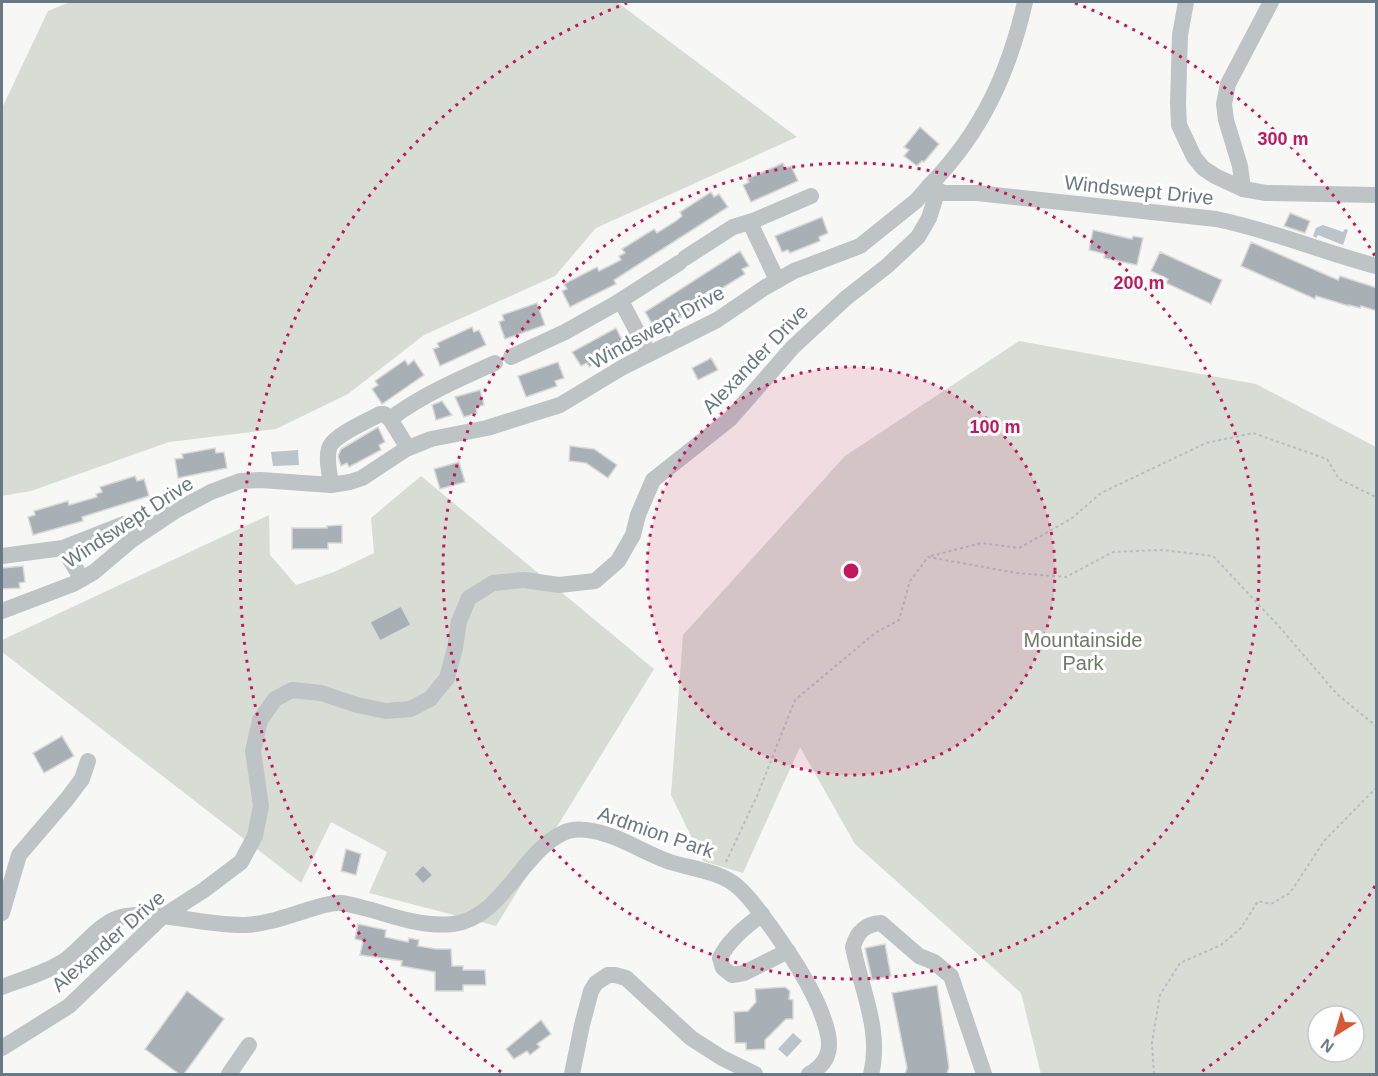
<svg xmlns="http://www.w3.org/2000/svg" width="1378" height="1076" font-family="Helvetica,sans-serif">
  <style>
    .green { fill: #d7dcd4; fill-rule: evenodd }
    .water { fill: #bac4c9 }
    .building { fill: #a8b0b5; stroke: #d9d9d7; stroke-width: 1.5 }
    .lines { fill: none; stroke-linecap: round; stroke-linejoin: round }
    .path { stroke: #b9bcbe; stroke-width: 2; stroke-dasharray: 3 3; stroke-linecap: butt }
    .minor { stroke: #bec3c6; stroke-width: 16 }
    .ring { fill: none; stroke: #c2185b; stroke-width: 3; stroke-dasharray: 3 6 }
    .labels { text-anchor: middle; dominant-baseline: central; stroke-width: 6; stroke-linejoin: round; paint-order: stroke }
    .street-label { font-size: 20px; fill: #687884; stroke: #fff }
    .park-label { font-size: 20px; fill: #6b7b67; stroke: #fff }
    .centre { fill: #c2185b; stroke: #fff; stroke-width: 3 }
    .ring-label { font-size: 18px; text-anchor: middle; font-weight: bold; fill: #c2185b; stroke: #fff; stroke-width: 6; stroke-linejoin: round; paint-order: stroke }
  </style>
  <rect width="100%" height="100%" fill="#f7f7f5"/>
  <!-- green -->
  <g class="green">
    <path d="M70 2H617L797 137 596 228 555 276 424 335 348 394 276 429 169 442 31 491 2 496V108L48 11Z"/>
    <path d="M1019 341 1256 384 1376 447V1074H1041L1021 993 855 844 800 747 743 873 703 861 671 795 683 635 845 456ZM1318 1016H1354V1052H1318Z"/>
    <path d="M421 476 654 669 496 926 369 893 387 852 331 822 301 883 2 652V640L269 515 270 555 296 585 334 572 374 553 371 518Z"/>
  </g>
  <!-- water -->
  <g class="water">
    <path d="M1323 225 1343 232 1345 229 1348 230 1343 245 1318 235 1316 238 1313 236 1316 228Z"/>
    <path d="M298 450 299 465 273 466 271 452Z"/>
    <path d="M793 1033 802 1041 787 1057 778 1049Z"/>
  </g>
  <!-- building -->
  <g class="building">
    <path d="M920 127 939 144 924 162 922 161 917 166 904 156 909 150 904 147Z"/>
    <path d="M783 163 785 168 791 166 798 181 751 202 743 185 749 182 747 179Z"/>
    <path d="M711 192 714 197 719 194 728 207 614 280 616 284 570 307 562 291 567 289 564 284 597 267 599 271 621 260 619 256 625 253 622 249 654 229 657 233 676 221 682 216 680 212Z"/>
    <path d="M1290 213 1310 221 1305 233 1284 226Z"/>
    <path d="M822 217 828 233 819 237 820 241 790 253 788 250 782 252 775 236Z"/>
    <path d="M1093 230 1132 239 1133 236 1143 238 1137 265 1104 258 1105 254 1089 250Z"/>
    <path d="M1251 242 1338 280 1340 276 1377 288V311L1361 306 1360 308 1349 305V306L1316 296 1315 299 1241 266Z"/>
    <path d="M740 251 749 266 742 269 745 274 716 292 713 289 695 300 690 304 693 309 663 328 660 324 654 327 645 312Z"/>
    <path d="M1160 252 1222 280 1211 304 1166 283 1168 279 1151 271Z"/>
    <path d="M537 303 545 325 505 339 499 322 504 320 502 315Z"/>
    <path d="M472 327 474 332 479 330 486 345 440 366 433 349 439 347 437 343Z"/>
    <path d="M616 328 623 342 619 344 621 349 589 367 587 363 581 366 572 352Z"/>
    <path d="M711 358 718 370 698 380 692 368Z"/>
    <path d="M405 360 408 365 414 360 424 375 382 404 372 389 378 385 375 381Z"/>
    <path d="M558 362 564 378 555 381 557 386 526 397 518 376Z"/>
    <path d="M480 390 484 405 476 407 477 413 464 417 455 397Z"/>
    <path d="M442 401 452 415 436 420 432 405Z"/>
    <path d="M378 427 385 442 379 445 381 450 349 467 347 463 341 466 338 456 341 449Z"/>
    <path d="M570 446 594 449 617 465 608 478 586 463 569 461Z"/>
    <path d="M215 448 216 453 224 452 227 468 178 478 175 459 183 458 182 454Z"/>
    <path d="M459 462 465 482 440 489 434 469Z"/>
    <path d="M135 476 137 481 144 479 149 496 82 517 83 521 33 535 28 517 35 515 34 511 68 501 69 505 97 497 96 494 102 492 100 487Z"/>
    <path d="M342 525V543H328V549H292V528H327V526Z"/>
    <path d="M23 566 25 582 19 583 20 588 2 589V568Z"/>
    <path d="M401 606 411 625 380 641 370 622Z"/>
    <path d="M62 736 74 756 44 773 33 753Z"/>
    <path d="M346 849 361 854 356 875 341 871Z"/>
    <path d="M423 865 433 875 423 884 414 874Z"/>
    <path d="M358 924 386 930 385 937 408 942 409 938 419 940 418 946 436 949H451L452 966H463V970H485L486 985H463V991H435V972L401 966 402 961 360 955 363 941 355 939Z"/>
    <path d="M885 944 891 976 872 980 865 948Z"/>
    <path d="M937 985 949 1067 947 1074H905L907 1068 892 993Z"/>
    <path d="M785 987 790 991 789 999 793 1000V1019H786L765 1040V1049L746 1050V1043H735L734 1012 748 1011 756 1002 755 989Z"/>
    <path d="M187 991 224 1019 184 1074H179L145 1049Z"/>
    <path d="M541 1020 551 1034 537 1044 540 1047 530 1055 527 1051 514 1059 506 1049Z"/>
  </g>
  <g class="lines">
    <!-- path -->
    <g class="path">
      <path d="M931 556 981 543 1019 548 1071 519 1101 493 1206 443 1253 433 1327 459 1339 479 1376 497"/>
      <path d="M726 862 757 796 795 700 875 633 899 620 910 581 928 557 1017 573 1066 577 1113 552 1163 550 1213 556 1276 623 1337 694 1376 726"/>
      <path d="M1154 1074 1152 1043 1160 995 1180 963 1221 945 1241 928 1258 901 1271 904 1290 893 1324 841 1376 788"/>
    </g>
    <!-- minor -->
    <g class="minor">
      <path d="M1186 2 1180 35 1178 103 1179 125 1194 157 1203 168 1215 176 1243 189 1266 193 1376 195"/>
      <path d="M1243 189 1240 166 1226 120 1224 104 1228 84 1271 2"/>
      <path d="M685 258 733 227 753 221"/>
      <path d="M777 280 753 229V221L811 196"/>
      <path d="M621 301 649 354"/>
      <path d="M511 357 565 332 615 304 679 263"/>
      <path d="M390 419C422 395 459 379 495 363"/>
      <path d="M331 485C330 474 325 457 330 446 336 434 368 421 380 414H384L390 419 408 448"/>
      <path d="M63 548 82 579"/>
      <path d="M2 556 63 548 124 524"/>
      <path d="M2 611 73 584 94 572 133 539 175 511 211 492 240 481 261 480 331 485 350 482 362 478 406 449 431 439 487 428 560 405 623 367 717 320 764 288 794 271 860 246 916 201 930 185 943 193H977L1216 219C1271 230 1322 252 1376 266"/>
      <path d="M2 913 19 855 67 799 82 779 88 761"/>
      <path d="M762 914C746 927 729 939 720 958L723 968 732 975 744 973 788 951"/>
      <path d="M2 987C22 979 46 973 64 961 84 947 100 920 126 916 163 911 207 926 245 925 268 924 290 915 311 909 321 906 331 902 341 903 352 904 362 908 372 910 397 918 426 927 453 924 501 919 522 852 563 833 572 828 583 829 593 831 620 836 644 853 670 862 692 869 720 871 738 887 751 898 760 913 771 927 789 953 806 977 819 1007 829 1032 839 1058 809 1074"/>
      <path d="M2 1048 69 1006 162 917 204 890 241 862 255 836 261 806 253 751 260 720 275 699 292 690 321 693 357 705 386 711 410 709 430 699 447 678 455 648 459 621 469 598 493 583 524 580 559 585 595 581 618 561 633 535 638 515 653 480 730 419 793 347 846 298 887 266 918 237 929 218 935 199 930 185C982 132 1009 72 1025 2"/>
      <path d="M229 1074 249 1045"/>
      <path d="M572 1074 582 1025 591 991 596 983 608 975H615L626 978 691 1038 722 1058 755 1074"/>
      <path d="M871 1074C882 1031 861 989 853 947 857 932 865 924 881 923L919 956 934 962 951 976 984 1074"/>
    </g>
  </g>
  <!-- distance rings -->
  <circle cx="851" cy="571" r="204" fill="#c2185b" fill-opacity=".12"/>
  <g class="ring">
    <circle cx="851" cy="571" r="204"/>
    <circle cx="851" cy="571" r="408"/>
    <path d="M1375 886A611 611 0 0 1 1201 1072M501 1072A611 611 0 0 1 627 3M1075 3A611 611 0 0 1 1375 256"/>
  </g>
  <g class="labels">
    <!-- street labels -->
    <g class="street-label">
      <text transform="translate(1139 190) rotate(6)">Windswept Drive</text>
      <text transform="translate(657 327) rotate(-29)">Windswept Drive</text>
      <text transform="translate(755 359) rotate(-46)">Alexander Drive</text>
      <text transform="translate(128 522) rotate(-33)">Windswept Drive</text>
      <text transform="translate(656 832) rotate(19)">Ardmion Park</text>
      <text transform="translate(108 941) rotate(-41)">Alexander Drive</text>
    </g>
    <!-- park labels -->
    <g class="park-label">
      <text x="1083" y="640">Mountainside<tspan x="1083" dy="23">Park</tspan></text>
    </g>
  </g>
  <circle cx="851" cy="571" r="9" class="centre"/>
  <g class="ring-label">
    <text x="1283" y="145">300 m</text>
    <text x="1139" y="289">200 m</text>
    <text x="995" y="433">100 m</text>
  </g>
  <!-- border -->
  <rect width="1378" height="1076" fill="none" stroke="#687884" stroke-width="6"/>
  <!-- north arrow -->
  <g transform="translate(1336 1034) rotate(217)"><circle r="28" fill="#ffffff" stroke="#c3c9ce" stroke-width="1.5"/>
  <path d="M0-4.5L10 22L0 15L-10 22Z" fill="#d85734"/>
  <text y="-9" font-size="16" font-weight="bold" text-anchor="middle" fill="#687884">N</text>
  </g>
</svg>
